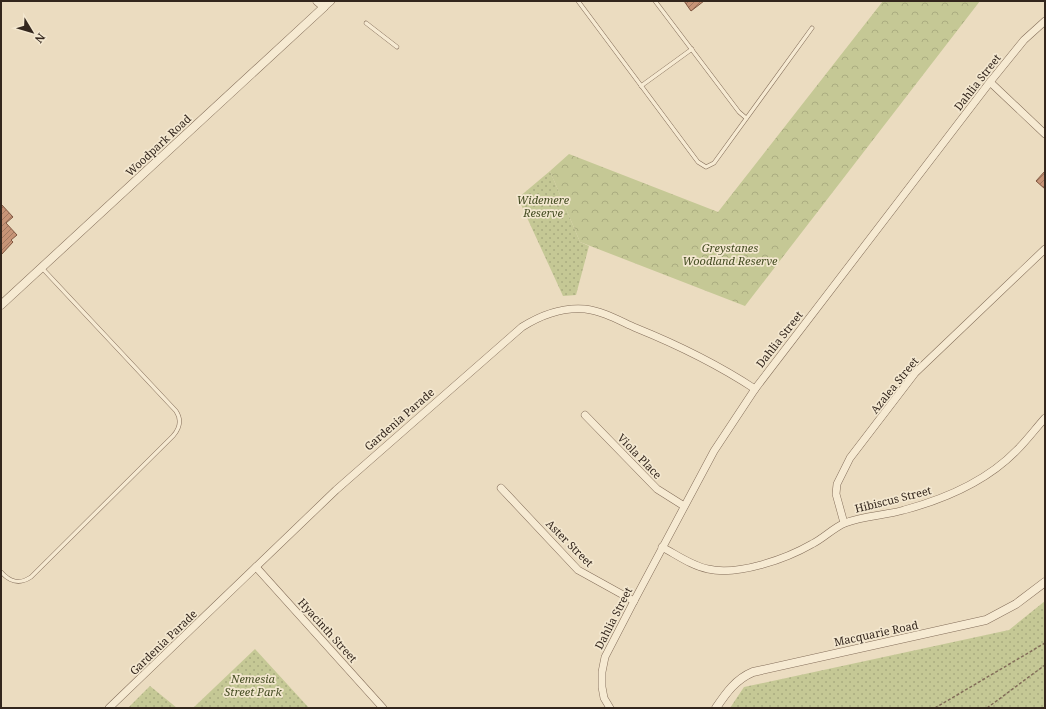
<svg xmlns="http://www.w3.org/2000/svg" width="1046" height="709" font-family="'Noto Serif',serif">
  <style>
    .forest { fill: url(#forest-crowns) }
    .park { fill: url(#park-dots) }
    .building { fill: url(#building-hatch); stroke: #805640 }
    .lines { fill: none; stroke-linecap: round; stroke-linejoin: round }
    .service-casing { stroke: #836d59; stroke-width: 4.5 }
    .minor-casing { stroke: #836d59; stroke-width: 8 }
    .tertiary-casing { stroke: #836d59; stroke-width: 9 }
    .path { stroke: #836d59; stroke-width: 1.5; stroke-dasharray: 3 2; stroke-linecap: butt }
    .service { stroke: #f6ead2; stroke-width: 3.5 }
    .minor { stroke: #f6ead2; stroke-width: 7 }
    .tertiary { stroke: #f6ead2; stroke-width: 8 }
    .labels { text-anchor: middle; dominant-baseline: central; stroke-width: 3.5; stroke-linejoin: round; paint-order: stroke }
    .street-label { font-size: 11px; fill: #33261d; stroke: #f3e7cf }
    .park-label { font-size: 11px; font-style: italic; fill: #464e24; stroke: #f3e7cf }
  </style>
  <defs>
    <pattern id="forest-crowns" width="20" height="18" patternUnits="userSpaceOnUse"><rect width="20" height="18" fill="#c5c895"/><path d="M2 6a3 3 0 1 1 6 0M12 15a3 3 0 1 1 6 0" fill="none" stroke="#aaac80"/></pattern>
    <pattern id="park-dots" width="8" height="8" patternUnits="userSpaceOnUse"><rect width="8" height="8" fill="#c5c895"/><path d="M2 2h.1M6 6h.1" fill="none" stroke="#aaac80" stroke-width="1.8" stroke-linecap="round"/></pattern>
    <pattern id="building-hatch" width="6" height="6" patternUnits="userSpaceOnUse"><rect width="6" height="6" fill="#c79477"/><path d="M-1 1l2-2M0 6l6-6M5 7l2-2" fill="none" stroke="#a27961"/></pattern>
  </defs>
  <rect width="100%" height="100%" fill="#ebdcc0"/>
  <!-- forest -->
  <path class="forest" d="M883 1H980L745 306 580 242 550 171 569 154 718 212Z"/>
  <!-- park -->
  <g class="park">
    <path d="M550 171 580 242 589 246 576 295 563 296 518 198Z"/>
    <path d="M1045 601V708H730L744 687 1009 630Z"/>
    <path d="M255 649 309 708H193Z"/>
    <path d="M150 686 177 708H128Z"/>
  </g>
  <!-- building -->
  <g class="building">
    <path d="M684 1H704L691 11Z"/>
    <path d="M1045 171V189L1036 181Z"/>
    <path d="M1 204 13 217 6 223 17 235 11 240 13 242 1 255Z"/>
  </g>
  <g class="lines">
    <defs>
      <g id="service">
        <path d="M578 1 698 162 706 167 714 163 812 28"/>
        <path d="M655 1 739 112 746 118"/>
        <path d="M366 23 397 47"/>
        <path d="M641 86 692 49"/>
        <path d="M1 572C10 582 19 585 31 577L173 436C180 428 182 420 176 411L42 268"/>
      </g>
      <g id="minor">
        <path d="M324 7 331 1"/>
        <path d="M990 82 1045 134"/>
        <path d="M585 415 657 489 684 506"/>
        <path d="M501 488 578 570 634 601"/>
        <path d="M844 523 836 494 837 484 850 458 915 373 1045 249"/>
        <path d="M662 547C677 555 692 566 708 569 738 576 786 559 812 544 824 538 833 528 845 523 865 515 884 516 904 510 945 499 987 481 1017 450 1027 440 1036 428 1045 418"/>
        <path d="M256 567 383 708"/>
        <path d="M109 708 336 490 522 327C541 315 562 307 585 309 603 311 620 321 636 328 678 345 717 364 755 389"/>
        <path d="M610 708 604 698 602 687V672L605 657 634 601 714 451 755 389 990 82 1024 40 1045 21"/>
      </g>
      <g id="tertiary">
        <path d="M1 305 324 7 317 1"/>
        <path d="M716 708C726 693 736 679 753 672L986 620 1016 604 1045 582"/>
      </g>
    </defs>
    <!-- service casing -->
    <use href="#service" class="service-casing"/>
    <!-- minor casing -->
    <use href="#minor" class="minor-casing"/>
    <!-- tertiary casing -->
    <use href="#tertiary" class="tertiary-casing"/>
    <!-- path -->
    <g class="path">
      <path d="M935 708 1045 643"/>
      <path d="M987 708 1045 665"/>
    </g>
    <!-- service -->
    <use href="#service" class="service"/>
    <!-- minor -->
    <use href="#minor" class="minor"/>
    <!-- tertiary -->
    <use href="#tertiary" class="tertiary"/>
  </g>
  <g class="labels">
    <!-- street labels -->
    <g class="street-label">
      <text transform="translate(977 82) rotate(-52)">Dahlia Street</text>
      <text transform="translate(158 145) rotate(-43)">Woodpark Road</text>
      <text transform="translate(779 339) rotate(-52)">Dahlia Street</text>
      <text transform="translate(894 385) rotate(-51)">Azalea Street</text>
      <text transform="translate(399 419) rotate(-41)">Gardenia Parade</text>
      <text transform="translate(640 456) rotate(46)">Viola Place</text>
      <text transform="translate(893 499) rotate(-14)">Hibiscus Street</text>
      <text transform="translate(570 543) rotate(45)">Aster Street</text>
      <text transform="translate(613 618) rotate(-63)">Dahlia Street</text>
      <text transform="translate(328 630) rotate(48)">Hyacinth Street</text>
      <text transform="translate(876 633) rotate(-12)">Macquarie Road</text>
      <text transform="translate(163 642) rotate(-44)">Gardenia Parade</text>
    </g>
    <!-- park labels -->
    <g class="park-label">
      <text x="543" y="199">Widemere<tspan x="543" dy="13">Reserve</tspan></text>
      <text x="730" y="247">Greystanes<tspan x="730" dy="13">Woodland Reserve</tspan></text>
      <text x="253" y="678">Nemesia<tspan x="253" dy="13">Street Park</tspan></text>
    </g>
  </g>
  <!-- border -->
  <rect width="1046" height="709" fill="none" stroke="#33261d" stroke-width="4"/>
  <!-- north arrow -->
  <g transform="translate(32 32) rotate(128)" stroke="#f3e7cf" stroke-width="3" paint-order="stroke">
  <path d="M0-3L7 15L0 10L-7 15Z" fill="#33261d"/>
  <text y="-6" font-size="11" font-weight="bold" text-anchor="middle" fill="#33261d">N</text>
  </g>
</svg>
